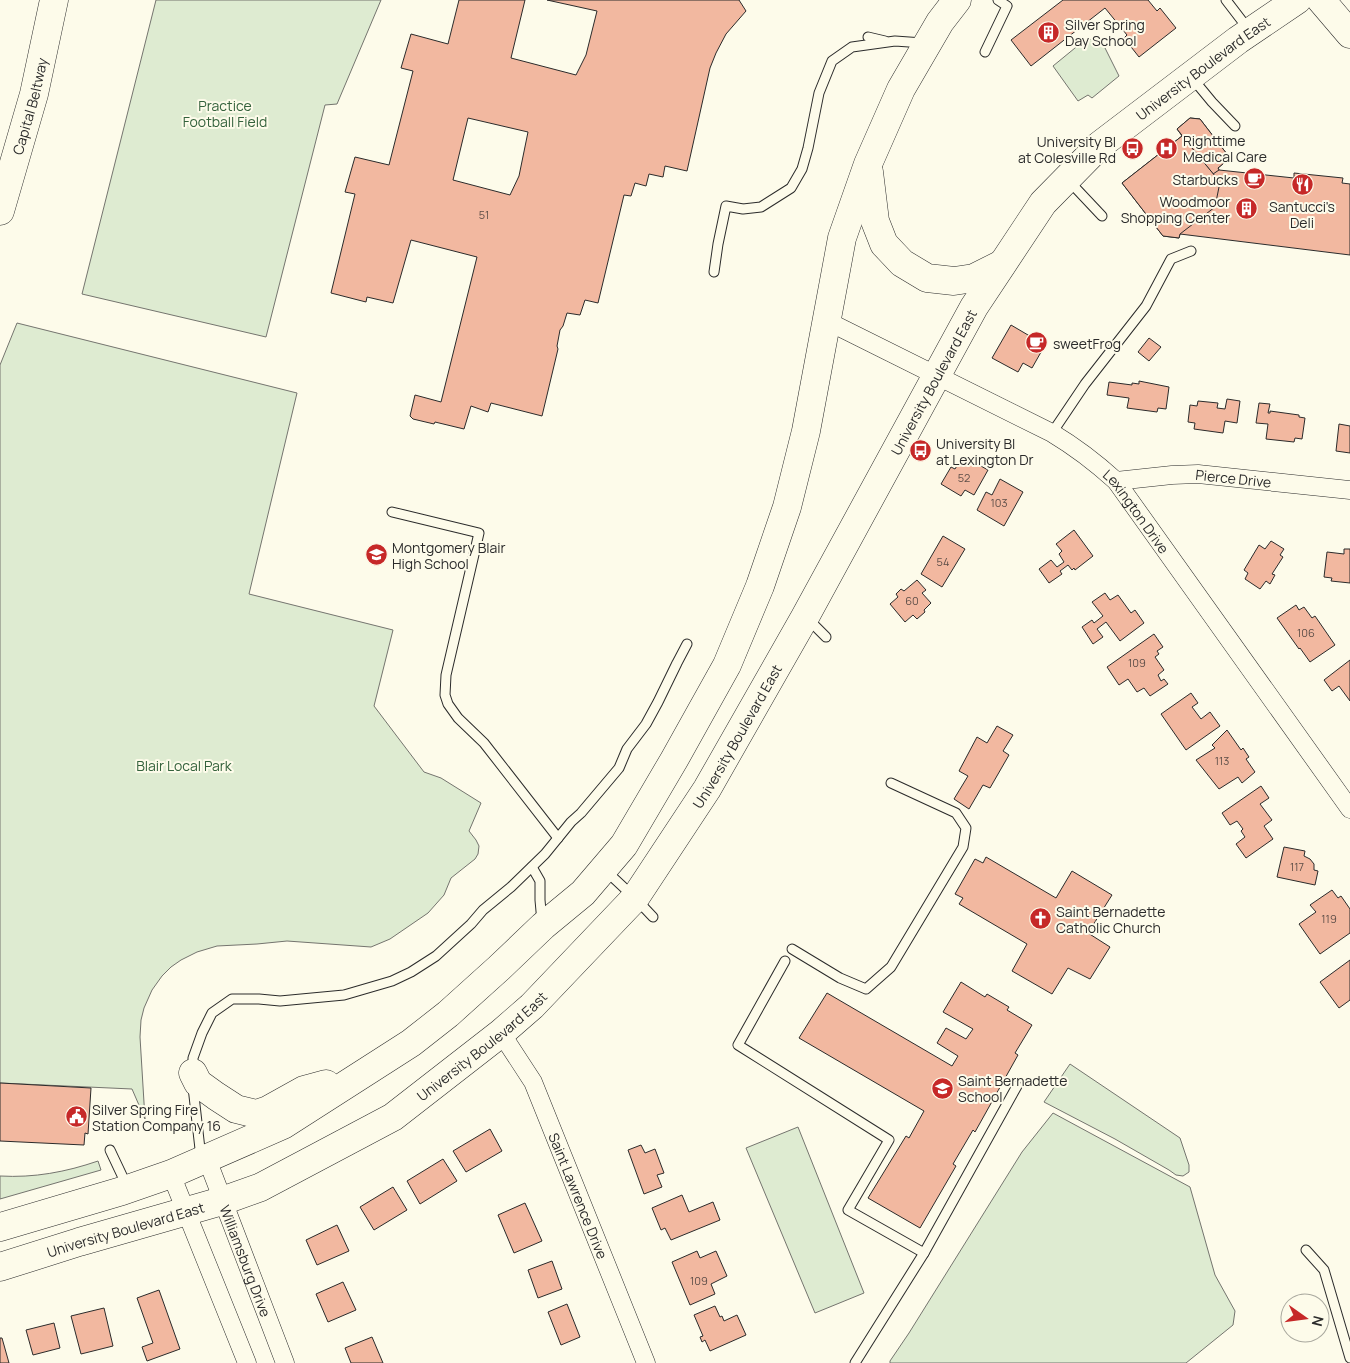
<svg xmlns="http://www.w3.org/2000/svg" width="1350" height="1363" font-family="Manrope,sans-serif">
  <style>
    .green { fill: #deebd1; stroke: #74746e }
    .building { fill: #f2b8a0; stroke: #2b2b2b; fill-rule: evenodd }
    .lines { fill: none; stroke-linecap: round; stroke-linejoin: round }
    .service-casing { stroke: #2b2b2b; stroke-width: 11 }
    .minor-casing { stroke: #2b2b2b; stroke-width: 19 }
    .primary-casing { stroke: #2b2b2b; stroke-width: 29 }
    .trunk-casing { stroke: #2b2b2b; stroke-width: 29 }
    .motorway-casing { stroke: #2b2b2b; stroke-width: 29 }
    .service { stroke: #fdfbea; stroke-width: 9 }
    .minor { stroke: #fdfbea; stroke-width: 18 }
    .primary { stroke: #fdfbea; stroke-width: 28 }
    .trunk { stroke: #fdfbea; stroke-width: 28 }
    .motorway { stroke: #fdfbea; stroke-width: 28 }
    .labels { text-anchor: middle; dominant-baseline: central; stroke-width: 4; stroke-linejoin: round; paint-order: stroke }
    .number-label { font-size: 11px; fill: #5d4e48 }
    .poi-label { font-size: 14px; fill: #2b2b2b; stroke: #fdfbea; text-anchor: start }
    .street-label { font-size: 14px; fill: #2b2b2b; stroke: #fdfbea }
    .park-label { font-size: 14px; fill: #34623c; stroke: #fdfbea }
  </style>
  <rect width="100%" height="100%" fill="#fdfbea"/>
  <!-- green -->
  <g class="green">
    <path d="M156 0H381L337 104 325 105 266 337 82 294Z"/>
    <path d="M1086 39 1101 40 1119 76 1092 98 1088 95 1078 101 1053 66Z"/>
    <path d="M17 323 297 393 249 594 393 630 374 706 424 772 441 778 481 803 469 831 476 840 479 846 478 854 475 859 451 878 444 895 428 913 390 939 371 947 287 941 257 944 217 946 197 952 181 960 171 967 162 976 152 990 144 1008 141 1020 140 1037 145 1119 132 1089 0 1083V365Z"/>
    <path d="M1070 1064 1180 1138 1189 1165V1172L1183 1176 1176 1175 1169 1170 1115 1139 1044 1102Z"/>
    <path d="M1053 1113 1190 1187 1215 1275 1235 1311 1233 1325 1186 1363H890V1361L909 1333 1022 1152Z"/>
    <path d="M798 1127 864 1293 815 1313 746 1148Z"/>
    <path d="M98 1161 101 1170 0 1199V1176C34 1178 66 1172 98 1161Z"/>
  </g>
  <!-- building -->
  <g class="building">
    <path d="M459 0H525L511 58 576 75 586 55 597 11 547 0H739L746 11 726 34 716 53 710 68 687 171 665 166 663 177 649 174 646 186 635 183 631 196 624 195 598 303 585 300 580 315 567 313 563 326 560 330 557 346 558 349 542 416 491 403 488 412 471 406 464 429 435 422 434 424 413 419 410 416 415 395 441 402 477 257 411 240 393 303 367 297 366 302 331 293 355 194 345 192 355 157 389 165 413 71 401 68 411 34 448 44ZM468 118 528 132 519 176 510 195 453 180Z"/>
    <path d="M1063 0H1148L1157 11 1160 8 1176 28 1139 57 1124 38 1127 35 1105 8 1031 66 1011 40Z"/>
    <path d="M1190 118 1200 119 1230 158 1218 168 1219 170 1294 178V173L1343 178 1342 183 1350 184V255L1180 234 1179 238 1163 236 1122 183 1182 136 1177 129Z"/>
    <path d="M1190 118 1200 119 1230 158 1218 168 1219 170 1213 174 1177 129Z"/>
    <path d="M1182 136 1220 182 1215 207 1180 234 1179 238 1163 236 1122 183Z"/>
    <path d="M1011 325 1045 345 1032 368 1023 363 1018 372 992 358Z"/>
    <path d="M1149 338 1161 347 1149 361 1138 352Z"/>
    <path d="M1139 381 1169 387 1166 409 1158 408 1157 412 1127 408 1129 398 1107 395 1109 382 1132 385V383L1139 384Z"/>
    <path d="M1227 399 1240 401 1237 423 1225 421 1223 433 1194 429 1195 423 1188 422 1190 405 1197 406 1198 401 1218 403 1217 408 1225 409Z"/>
    <path d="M1259 403 1270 404 1268 413H1270V411L1299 415V417L1305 418 1302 439 1295 438 1294 442 1266 439 1268 424 1256 423Z"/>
    <path d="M1339 424 1350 426V453L1336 451Z"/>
    <path d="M963 456 988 470 974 495 965 490 961 496 941 484 951 467 955 469Z"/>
    <path d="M1000 479 1023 492 1004 526 977 510 986 492 992 495Z"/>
    <path d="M1074 530 1093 556 1075 570 1074 568 1072 570 1068 565 1060 571 1062 574 1049 583 1039 569 1051 560 1057 567 1064 562 1059 554 1062 551 1056 544Z"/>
    <path d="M943 536 965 549 942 587 921 574Z"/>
    <path d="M1271 541 1284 549 1280 555 1283 557 1272 574 1275 575 1270 584 1266 581 1260 589 1245 579 1248 573 1244 570 1259 545 1265 549Z"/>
    <path d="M1344 549H1350V583L1331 581 1332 578 1324 577 1327 552 1344 554Z"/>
    <path d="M917 580 926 590 922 593 931 603 924 610 925 612 917 619 913 615 905 622 890 604 898 597 896 594 901 589 904 591Z"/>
    <path d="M1105 593 1110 600 1118 595 1131 613 1135 610 1144 623 1120 641 1106 622 1097 629 1103 637 1093 644 1082 627 1092 620 1094 623 1103 616 1092 602Z"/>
    <path d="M1296 605 1299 610 1304 607 1312 618 1315 616 1335 645 1310 662 1300 648 1299 649 1277 618Z"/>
    <path d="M1154 634 1163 647 1157 651 1159 654 1155 657 1164 670 1158 675 1161 681 1164 679 1168 684 1150 696 1144 688 1137 692 1128 679 1119 685 1107 667Z"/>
    <path d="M1350 660V701L1339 686 1332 691 1324 680Z"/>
    <path d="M1191 693 1198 703 1192 707 1201 719 1210 712 1220 726 1186 750 1161 714Z"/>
    <path d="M997 726 1013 735 1003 751 1009 755 990 788 983 785 969 809 954 799 968 776 959 771 977 737 987 743Z"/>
    <path d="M1227 730 1241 750 1243 748 1249 757 1246 759 1255 772 1242 783 1238 777 1219 789 1196 760 1215 748 1212 745Z"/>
    <path d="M1261 786 1269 798 1260 804 1272 820 1264 826 1273 839 1246 858 1236 844 1245 837 1241 831 1243 829 1237 821 1230 825 1222 813Z"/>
    <path d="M1284 847 1305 851 1304 856 1310 859 1314 864V870L1318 871 1315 885 1277 877Z"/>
    <path d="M986 857 1056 898 1072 871 1112 895 1088 933 1110 947 1090 979 1068 968 1052 994 1012 971 1027 944 959 904 963 898 955 894 975 859 983 863Z"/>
    <path d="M1332 890 1338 898 1341 896 1350 909V933L1320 954 1299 924 1316 912 1310 905Z"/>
    <path d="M1350 960V1000L1339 1008 1320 982Z"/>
    <path d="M961 982 985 997 987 994 1009 1007 1007 1010 1032 1025 1015 1053 1018 1055 975 1132 973 1130 953 1164 956 1166 920 1228 868 1198 906 1136 909 1138 924 1111 799 1038 827 993 952 1066 958 1056 937 1043 946 1028 966 1039 973 1029 943 1012Z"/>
    <path d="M0 1083 91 1088 88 1134 85 1133 84 1145 0 1141Z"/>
    <path d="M490 1129 502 1151 466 1172 453 1151Z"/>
    <path d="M641 1145 645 1153 655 1149 664 1173 657 1175 662 1187 644 1194 628 1150Z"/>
    <path d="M443 1159 457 1181 420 1204 407 1181Z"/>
    <path d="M393 1187 407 1210 374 1230 360 1207Z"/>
    <path d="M682 1195 689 1212 713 1202 720 1220 671 1240 665 1228 661 1230 652 1208Z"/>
    <path d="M525 1203 542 1241 514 1253 498 1215Z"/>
    <path d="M337 1225 349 1251 317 1265 306 1240Z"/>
    <path d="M697 1251 700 1258 716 1251 727 1276 711 1284 715 1294 690 1305 672 1262Z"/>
    <path d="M552 1261 562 1289 538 1298 528 1270Z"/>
    <path d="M343 1282 356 1310 328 1322 316 1294Z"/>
    <path d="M159 1290 180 1349 147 1361 142 1347 153 1343 137 1298Z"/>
    <path d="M567 1304 580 1337 561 1345 548 1312Z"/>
    <path d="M715 1306 720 1317 722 1316 724 1321 737 1315 746 1335 710 1351 705 1340 702 1342 700 1337 703 1336 694 1315Z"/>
    <path d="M104 1308 113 1346 81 1354 71 1316Z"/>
    <path d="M54 1323 60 1348 33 1355 26 1330Z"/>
    <path d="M372 1337 383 1363H351L345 1348Z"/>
    <path d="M0 1338H2L9 1363H0Z"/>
  </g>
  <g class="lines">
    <defs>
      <g id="service">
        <path d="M1226 0 1249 30"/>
        <path d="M868 37 885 41"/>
        <path d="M985 52 1007 6 998 0"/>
        <path d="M1193 79 1212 102 1235 126"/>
        <path d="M1069 181 1102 216"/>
        <path d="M714 272 718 244 726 206 743 209 761 207 791 188 802 169 808 148 819 93 832 61 852 47 895 41 923 43"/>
        <path d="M1052 433 1085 384 1146 306 1171 259 1191 251"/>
        <path d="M392 512 479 533 446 675 445 695 448 704 458 718 484 743 558 838"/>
        <path d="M807 618 826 637"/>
        <path d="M532 867 540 881V900L542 922"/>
        <path d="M605 870 635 898 653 917"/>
        <path d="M792 949 840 978 866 989 891 967 963 847 966 828 956 813 891 783"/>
        <path d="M785 961 738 1045 889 1140 848 1210 924 1253"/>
        <path d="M193 1071V1058L202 1033 212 1013 232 999H259L280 1001 344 995 392 981 411 972 436 956 471 924 483 910 511 887 545 854 571 822 581 813 619 768 627 749 646 724 658 702 677 663 687 644"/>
        <path d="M193 1087 201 1158"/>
        <path d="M110 1150 127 1186"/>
        <path d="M1306 1250 1324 1270 1350 1358"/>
        <path d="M855 1363 924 1253 1017 1086"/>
      </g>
      <g id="minor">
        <path id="s1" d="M827 321 1052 433C1077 448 1094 461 1116 481L1350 809"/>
        <path id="s2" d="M1116 481 1172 475 1198 474 1350 490"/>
        <path id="s3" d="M501 1033 533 1082 646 1363"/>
        <path id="s4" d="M207 1159 285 1363"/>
        <path d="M171 1174 247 1363"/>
      </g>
      <g id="primary">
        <path d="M869 172 875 221 884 244 902 263 927 278 954 281 974 278 1002 264"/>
        <path d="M193 1073 198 1083 216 1096 236 1109 256 1114 268 1110 304 1090 326 1084"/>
        <path d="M0 1227 122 1191 171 1174 283 1125 411 1043 448 1014 499 968 543 926 583 893 624 845 674 760 727 665 760 586 787 507 806 431 842 238 868 164 901 89 940 22 957 0"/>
        <path id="s5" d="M0 1267 79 1242 222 1201 261 1187 393 1117 501 1033 532 1006 635 898 707 789 805 617 974 307 1043 203 1100 145 1238 40 1297 0"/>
      </g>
      <path id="trunk" d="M1321 0 1350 34"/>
      <g id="motorway">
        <path id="s6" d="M0 211 34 94 54 0"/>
      </g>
    </defs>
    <!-- service casing -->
    <use href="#service" class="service-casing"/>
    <!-- minor casing -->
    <use href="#minor" class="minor-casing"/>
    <!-- primary casing -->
    <use href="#primary" class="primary-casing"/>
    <!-- trunk casing -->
    <use href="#trunk" class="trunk-casing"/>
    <!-- motorway casing -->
    <use href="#motorway" class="motorway-casing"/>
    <!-- service -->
    <use href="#service" class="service"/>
    <!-- minor -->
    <use href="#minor" class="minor"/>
    <!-- primary -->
    <use href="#primary" class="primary"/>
    <!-- trunk -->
    <use href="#trunk" class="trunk"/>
    <!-- motorway -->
    <use href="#motorway" class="motorway"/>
  </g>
  <!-- icons -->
  <defs>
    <symbol id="building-disc" viewBox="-11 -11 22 22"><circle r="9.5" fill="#c62828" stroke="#fdfbea"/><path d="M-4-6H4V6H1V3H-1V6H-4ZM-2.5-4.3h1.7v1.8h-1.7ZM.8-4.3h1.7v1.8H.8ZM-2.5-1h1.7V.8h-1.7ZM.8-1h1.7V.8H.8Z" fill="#fff"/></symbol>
    <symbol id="hospital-disc" viewBox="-11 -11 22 22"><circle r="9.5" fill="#c62828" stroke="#fdfbea"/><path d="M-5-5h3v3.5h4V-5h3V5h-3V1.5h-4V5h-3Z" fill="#fff"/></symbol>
    <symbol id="bus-disc" viewBox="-11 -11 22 22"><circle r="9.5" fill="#c62828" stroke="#fdfbea"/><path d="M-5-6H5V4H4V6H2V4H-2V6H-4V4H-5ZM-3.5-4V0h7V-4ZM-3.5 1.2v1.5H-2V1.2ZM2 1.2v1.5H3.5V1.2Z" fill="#fff"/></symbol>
    <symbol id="cafe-disc" viewBox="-11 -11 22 22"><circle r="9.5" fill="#c62828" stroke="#fdfbea"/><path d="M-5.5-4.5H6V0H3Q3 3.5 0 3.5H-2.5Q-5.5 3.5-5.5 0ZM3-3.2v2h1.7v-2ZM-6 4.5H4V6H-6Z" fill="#fff"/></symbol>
    <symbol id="restaurant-disc" viewBox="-11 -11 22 22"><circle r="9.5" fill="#c62828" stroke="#fdfbea"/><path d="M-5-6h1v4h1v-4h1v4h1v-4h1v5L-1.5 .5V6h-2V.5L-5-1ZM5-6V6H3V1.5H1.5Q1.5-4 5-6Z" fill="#fff"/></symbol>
    <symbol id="school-disc" viewBox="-11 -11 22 22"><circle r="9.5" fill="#c62828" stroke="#fdfbea"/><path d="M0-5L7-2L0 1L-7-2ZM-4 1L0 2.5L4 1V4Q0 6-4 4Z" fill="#fff"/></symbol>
    <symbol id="church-disc" viewBox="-11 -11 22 22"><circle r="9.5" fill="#c62828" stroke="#fdfbea"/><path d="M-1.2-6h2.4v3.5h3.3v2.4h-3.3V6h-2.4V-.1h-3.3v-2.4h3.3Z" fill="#fff"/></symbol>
    <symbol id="civic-disc" viewBox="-11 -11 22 22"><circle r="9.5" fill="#c62828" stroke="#fdfbea"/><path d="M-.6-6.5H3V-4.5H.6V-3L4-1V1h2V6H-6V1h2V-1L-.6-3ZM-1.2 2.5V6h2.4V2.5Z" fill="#fff"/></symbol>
  </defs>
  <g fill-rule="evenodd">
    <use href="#building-disc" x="1036" y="20" width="25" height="25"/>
    <use href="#hospital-disc" x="1154" y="136" width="25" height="25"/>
    <use href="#bus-disc" x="1120" y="136" width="25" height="25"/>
    <use href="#cafe-disc" x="1242" y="166" width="25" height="25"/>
    <use href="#restaurant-disc" x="1290" y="172" width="25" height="25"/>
    <use href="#building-disc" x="1234" y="196" width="25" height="25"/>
    <use href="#cafe-disc" x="1024" y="330" width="25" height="25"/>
    <use href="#bus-disc" x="908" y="438" width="25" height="25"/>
    <use href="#school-disc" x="364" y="542" width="25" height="25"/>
    <use href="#church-disc" x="1028" y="906" width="25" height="25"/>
    <use href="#school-disc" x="930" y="1076" width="25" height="25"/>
    <use href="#civic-disc" x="64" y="1104" width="25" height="25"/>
  </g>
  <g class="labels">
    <!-- number labels -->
    <g class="number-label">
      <text x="484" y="214">51</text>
      <text x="964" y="477">52</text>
      <text x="999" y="502">103</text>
      <text x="943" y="561">54</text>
      <text x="912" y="600">60</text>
      <text x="1306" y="632">106</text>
      <text x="1137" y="662">109</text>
      <text x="1222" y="760">113</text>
      <text x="1297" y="866">117</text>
      <text x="1329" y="918">119</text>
      <text x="699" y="1280">109</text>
    </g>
    <!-- poi labels -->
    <g class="poi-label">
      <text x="1065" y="24">Silver Spring<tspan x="1065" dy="16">Day School</tspan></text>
      <text x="1183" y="140">Righttime<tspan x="1183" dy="16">Medical Care</tspan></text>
      <text x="1116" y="141" text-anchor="end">University Bl<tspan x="1116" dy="16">at Colesville Rd</tspan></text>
      <text x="1238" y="179" text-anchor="end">Starbucks</text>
      <text x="1230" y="201" text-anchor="end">Woodmoor<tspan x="1230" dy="16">Shopping Center</tspan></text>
      <text x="1302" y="206" text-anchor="middle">Santucci's<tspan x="1302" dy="16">Deli</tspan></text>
      <text x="1053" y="343">sweetFrog</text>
      <text x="936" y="443">University Bl<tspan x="936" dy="16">at Lexington Dr</tspan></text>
      <text x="392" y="547">Montgomery Blair<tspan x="392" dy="16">High School</tspan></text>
      <text x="1056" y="911">Saint Bernadette<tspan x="1056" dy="16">Catholic Church</tspan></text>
      <text x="958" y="1080">Saint Bernadette<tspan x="958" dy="16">School</tspan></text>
      <text x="92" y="1109">Silver Spring Fire<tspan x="92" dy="16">Station Company 16</tspan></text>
    </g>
    <!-- street labels -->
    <g class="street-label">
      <text stroke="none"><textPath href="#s5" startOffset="1766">University Boulevard East</textPath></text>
      <text stroke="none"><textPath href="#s6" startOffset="109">Capital Beltway</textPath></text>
      <text stroke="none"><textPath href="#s5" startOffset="1346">University Boulevard East</textPath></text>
      <text stroke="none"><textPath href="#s2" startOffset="118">Pierce Drive</textPath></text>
      <text stroke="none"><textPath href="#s1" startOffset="368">Lexington Drive</textPath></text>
      <text stroke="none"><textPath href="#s5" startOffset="941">University Boulevard East</textPath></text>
      <text stroke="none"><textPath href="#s5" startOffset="536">University Boulevard East</textPath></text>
      <text stroke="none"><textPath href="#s3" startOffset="181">Saint Lawrence Drive</textPath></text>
      <text stroke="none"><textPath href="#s5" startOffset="131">University Boulevard East</textPath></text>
      <text stroke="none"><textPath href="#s4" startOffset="109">Williamsburg Drive</textPath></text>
    </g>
    <!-- park labels -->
    <g class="park-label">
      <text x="225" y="105">Practice<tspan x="225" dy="16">Football Field</tspan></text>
      <text x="184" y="765">Blair Local Park</text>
    </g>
  </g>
  <!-- north arrow -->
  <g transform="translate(1305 1318) rotate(104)"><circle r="24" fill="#fdfbea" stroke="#a9a89e"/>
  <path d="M0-4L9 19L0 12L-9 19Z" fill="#c62828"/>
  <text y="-8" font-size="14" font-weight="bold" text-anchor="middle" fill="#2b2b2b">N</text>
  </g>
</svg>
